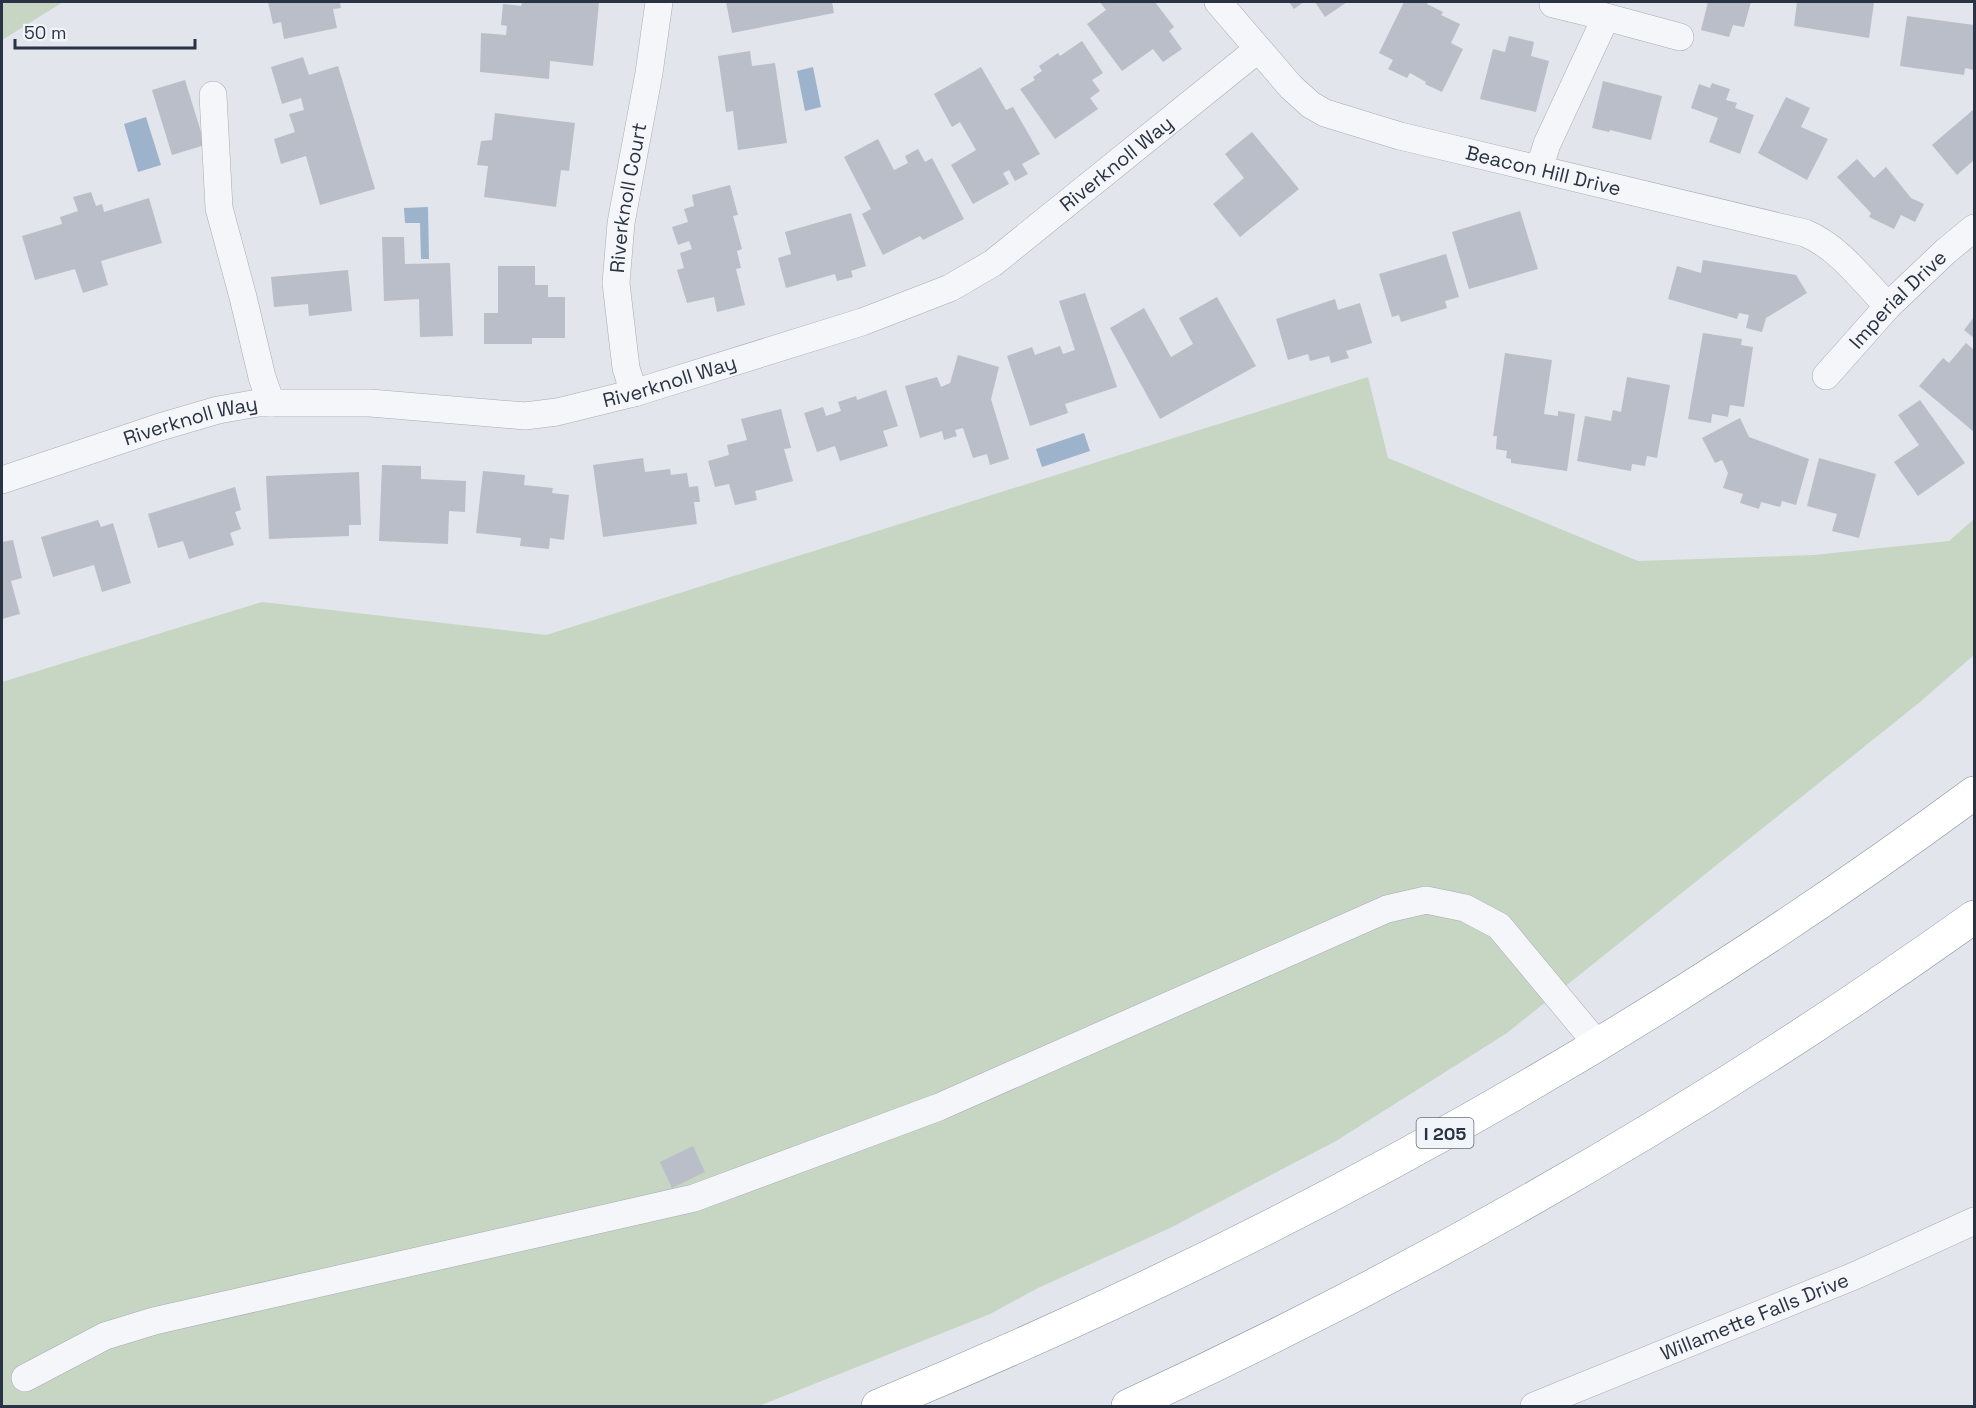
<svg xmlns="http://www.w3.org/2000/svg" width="1976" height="1408" font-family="'Space Grotesk',sans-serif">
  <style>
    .green { fill: #c7d5c3 }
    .water { fill: #9cb3cb }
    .building { fill: #b9bec8 }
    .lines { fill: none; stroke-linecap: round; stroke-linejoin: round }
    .minor-casing { stroke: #a7acb5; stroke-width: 28 }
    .highway-casing { stroke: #8993a2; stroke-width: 34 }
    .minor { stroke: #f5f6f9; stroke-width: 27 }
    .highway { stroke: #fff; stroke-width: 33 }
    .labels { text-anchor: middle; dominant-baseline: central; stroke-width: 4.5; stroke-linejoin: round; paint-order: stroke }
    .shield { fill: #f1f4f8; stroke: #656d79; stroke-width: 1.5 }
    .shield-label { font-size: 18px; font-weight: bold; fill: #293343 }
    .street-label { font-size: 20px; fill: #293343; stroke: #f1f4f8 }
  </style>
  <rect width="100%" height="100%" fill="#e2e5eb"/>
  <!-- green -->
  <g class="green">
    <path d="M2 2H63L2 40Z"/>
    <path d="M1368 377 1388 458 1638 561 1814 555 1949 541 1974 519V655L1920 702 1507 1033 1336 1141 1170 1228 1038 1288 990 1314 759 1406H2V682L262 602 546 635Z"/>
  </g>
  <!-- water -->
  <g class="water">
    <path d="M813 67 821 107 805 111 797 71Z"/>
    <path d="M146 117 161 165 138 172 124 124Z"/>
    <path d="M428 207 429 259H421L420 223H405L404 208Z"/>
    <path d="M1084 433 1090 451 1042 467 1036 449Z"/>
  </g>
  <!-- building -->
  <g class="building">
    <path d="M268 2H340L341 8 333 9 337 28 284 39 281 22 273 24Z"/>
    <path d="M522 2H599L593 66 550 61 549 79 480 72 481 33 506 35 507 26 501 25 503 4 521 6Z"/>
    <path d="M726 2H832L834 13 732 33Z"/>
    <path d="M1100 2H1155L1174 27 1169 31 1182 49 1163 62 1153 49 1122 71 1087 24 1106 10Z"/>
    <path d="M1289 2H1304L1294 9Z"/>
    <path d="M1315 2H1347L1325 17Z"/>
    <path d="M1404 2H1428L1427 4 1443 12 1441 15 1460 24 1451 43 1463 49 1442 92 1425 84 1426 82 1410 73 1407 78 1388 69 1393 60 1379 53Z"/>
    <path d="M1708 2H1751L1744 27 1733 25 1729 37 1701 30Z"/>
    <path d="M1797 2 1874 3 1869 38 1794 26Z"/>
    <path d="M1907 16 1974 25V70L1965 68 1964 75 1900 66Z"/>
    <path d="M1509 36 1534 42 1531 56 1549 61 1536 112 1480 99 1493 49 1505 52Z"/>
    <path d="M1082 41 1103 73 1092 80 1100 91 1090 98 1098 109 1055 139 1020 89 1035 80 1033 77 1042 71 1039 66 1058 53 1060 56Z"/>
    <path d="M750 51 752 66 775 63 787 143 738 150 733 111 726 112 718 56Z"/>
    <path d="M303 57 309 75 338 66 375 189 320 205 306 156 281 164 274 139 295 132 289 114 304 110 301 98 282 104 271 67Z"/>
    <path d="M981 67 1006 110 1013 107 1040 154 1022 164 1028 174 1015 181 1009 170 1003 173 1009 184 973 204 951 165 976 150 960 122 952 127 934 94Z"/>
    <path d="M185 80 205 145 172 155 152 90Z"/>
    <path d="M1603 81 1662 96 1651 140 1610 130 1609 132 1592 128Z"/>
    <path d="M1712 83 1730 89 1726 100 1737 103 1735 108 1754 115 1740 154 1709 142 1718 118 1691 108 1699 84 1710 88Z"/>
    <path d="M1786 97 1810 108 1801 127 1828 139 1807 180 1758 153Z"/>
    <path d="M1974 109V160L1957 175 1932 145Z"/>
    <path d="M495 113 575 123 569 171 561 170 556 207 484 197 488 166 477 165 481 141 492 140Z"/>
    <path d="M1252 132 1299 189 1240 237 1213 204 1244 178 1225 154Z"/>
    <path d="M878 139 894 170 908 163 905 156 918 149 925 162 932 158 964 219 923 240 920 236 883 255 862 214 871 209 844 157Z"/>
    <path d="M1857 159 1874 178 1886 167 1911 198 1924 204 1915 222 1901 215 1894 229 1869 217 1871 213 1837 177Z"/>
    <path d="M730 185 738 215 733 216 742 249 737 251 741 268 736 269 745 305 717 312 714 297 687 303 677 270 684 268 680 253 692 249 689 241 678 245 672 227 688 222 684 209 694 206 692 195Z"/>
    <path d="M91 192 96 206 102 204 104 212 149 198 162 243 101 261 108 285 83 293 75 269 35 280 22 236 62 224 60 217 78 211 73 197Z"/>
    <path d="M1520 211 1538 269 1469 289 1452 232Z"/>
    <path d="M851 213 866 266 851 271 853 277 837 281 835 274 786 288 778 258 791 254 785 232Z"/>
    <path d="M382 237H404L405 264 450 263 453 336 420 337 419 299 384 301Z"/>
    <path d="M1446 254 1459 297 1445 301 1447 308 1401 322 1399 315 1392 317 1379 274Z"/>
    <path d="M1703 260 1796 275 1807 293 1766 318 1762 332 1746 328 1749 315 1739 313 1737 319 1668 299 1677 266 1701 273Z"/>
    <path d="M498 266H535V285H548V297H565V338H532V344H484V313H498Z"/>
    <path d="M348 270 352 311 309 316 308 304 274 307 271 277Z"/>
    <path d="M1085 293 1117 387 1065 404 1068 413 1030 426 1007 356 1032 347 1035 355 1060 346 1063 354 1075 350 1059 301Z"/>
    <path d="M1217 297 1256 366 1160 419 1110 328 1144 308 1171 357 1193 344 1179 318Z"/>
    <path d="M1335 299 1338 310 1360 303 1372 343 1346 351 1349 358 1331 363 1329 356 1310 361 1308 354 1288 360 1276 319Z"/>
    <path d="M1974 317V338L1964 330Z"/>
    <path d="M1703 333 1742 339 1741 345 1753 347 1744 407 1730 405 1728 417 1712 414 1711 423 1688 419Z"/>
    <path d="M1966 343 1974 350V432L1919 386 1943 358 1949 363Z"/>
    <path d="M1505 353 1552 360 1544 414 1558 416V411L1575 414 1567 471 1511 463V459L1506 458 1507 451 1496 449 1497 436H1493Z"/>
    <path d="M958 355 999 367 991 399 1009 459 990 465 987 454 973 458 963 428 955 430 957 436 944 440 942 431 920 438 905 386 937 377 941 387 950 383Z"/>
    <path d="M1627 377 1670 385 1657 458 1647 456 1645 466 1632 464 1631 471 1577 461 1585 416 1611 421 1613 410 1621 412Z"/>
    <path d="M886 390 898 426 883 431 888 446 840 461 835 446 817 452 804 413 823 407 826 416 841 411 838 402 856 396 857 400Z"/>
    <path d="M1920 400 1965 463 1918 496 1894 462 1919 445 1898 415Z"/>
    <path d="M781 409 791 448 784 449 793 481 755 491 757 500 735 505 729 484 715 487 708 461 729 455 727 445 747 440 741 419Z"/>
    <path d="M1740 418 1749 437 1809 459 1796 505 1782 501 1780 507 1761 502 1759 509 1740 503 1743 494 1723 488 1728 473 1722 460 1715 463 1702 438Z"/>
    <path d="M643 458 645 472 670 469 671 475 687 473 689 487 698 486 700 502H694L697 524 603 537 593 465Z"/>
    <path d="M1819 458 1876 474 1859 538 1832 531 1837 514 1807 506Z"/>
    <path d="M382 465 421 466V479L466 481 465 512 449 511 448 544 379 541Z"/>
    <path d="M483 471 525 475 524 485 553 488 552 493 569 495 564 540 550 538 549 549 520 546 521 538 476 533Z"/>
    <path d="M359 472 361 525H349V536L269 539 266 476Z"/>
    <path d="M235 487 241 510 235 512 241 529 230 533 234 545 189 559 183 541 158 548 148 514Z"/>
    <path d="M98 520 101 527 113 523 131 583 102 592 94 565 53 577 41 537Z"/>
    <path d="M13 540 22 578 11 581 20 614 2 619V542Z"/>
    <path d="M693 1146 705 1172 672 1188 660 1162Z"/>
  </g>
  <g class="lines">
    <defs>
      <g id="minor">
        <path id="s1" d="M1218 2 1291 87 1311 105 1325 113 1400 136 1805 233C1839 247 1863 281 1888 306"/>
        <path d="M1553 4 1606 17"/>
        <path d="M213 95 219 208 243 297 262 377 271 403"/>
        <path d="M1539 169 1547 144 1606 17 1680 37"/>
        <path id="s2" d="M1826 376 1888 306 1946 251 1974 228"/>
        <path id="s3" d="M634 393 626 368 616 283 621 223 649 73 659 2"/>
        <path id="s4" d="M2 480 160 427 218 410 258 403H370L525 416 557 412 634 393 862 322 950 288 993 263 1257 50"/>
        <path d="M25 1378 105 1336 154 1321 694 1198 939 1107 1387 909 1426 900 1465 908 1499 926 1598 1045"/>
        <path id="s5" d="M1534 1406 1854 1276 1974 1221"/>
      </g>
      <g id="highway">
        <path d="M878 1406C1266 1246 1637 1042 1974 793"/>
        <path d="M1128 1406C1423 1270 1709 1106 1974 917"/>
      </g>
    </defs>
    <!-- minor casing -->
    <use href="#minor" class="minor-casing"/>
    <!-- highway casing -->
    <use href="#highway" class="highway-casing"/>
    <!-- minor -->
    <use href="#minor" class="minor"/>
    <!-- highway -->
    <use href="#highway" class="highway"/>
  </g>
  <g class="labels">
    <!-- shield labels -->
    <rect class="shield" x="1416.5" y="1118" width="57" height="30" rx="4.5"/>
    <g class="shield-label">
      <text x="1445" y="1133">I 205</text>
    </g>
    <!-- street labels -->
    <g class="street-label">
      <text stroke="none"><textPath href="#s4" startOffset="1188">Riverknoll Way</textPath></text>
      <text stroke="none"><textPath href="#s1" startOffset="381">Beacon Hill Drive</textPath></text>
      <text stroke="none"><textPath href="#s3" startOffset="198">Riverknoll Court</textPath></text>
      <text stroke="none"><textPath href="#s2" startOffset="105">Imperial Drive</textPath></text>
      <text stroke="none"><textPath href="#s4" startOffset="684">Riverknoll Way</textPath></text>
      <text stroke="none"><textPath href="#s4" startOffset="198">Riverknoll Way</textPath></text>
      <text stroke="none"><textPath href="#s5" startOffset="238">Willamette Falls Drive</textPath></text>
    </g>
  </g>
  <!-- border -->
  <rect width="1976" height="1408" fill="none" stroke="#293343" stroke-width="6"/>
  <!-- scale -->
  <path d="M15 39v9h180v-9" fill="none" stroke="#293343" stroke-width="3"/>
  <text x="24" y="39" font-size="18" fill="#293343" stroke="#f1f4f8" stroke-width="4.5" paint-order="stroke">50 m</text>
</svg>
